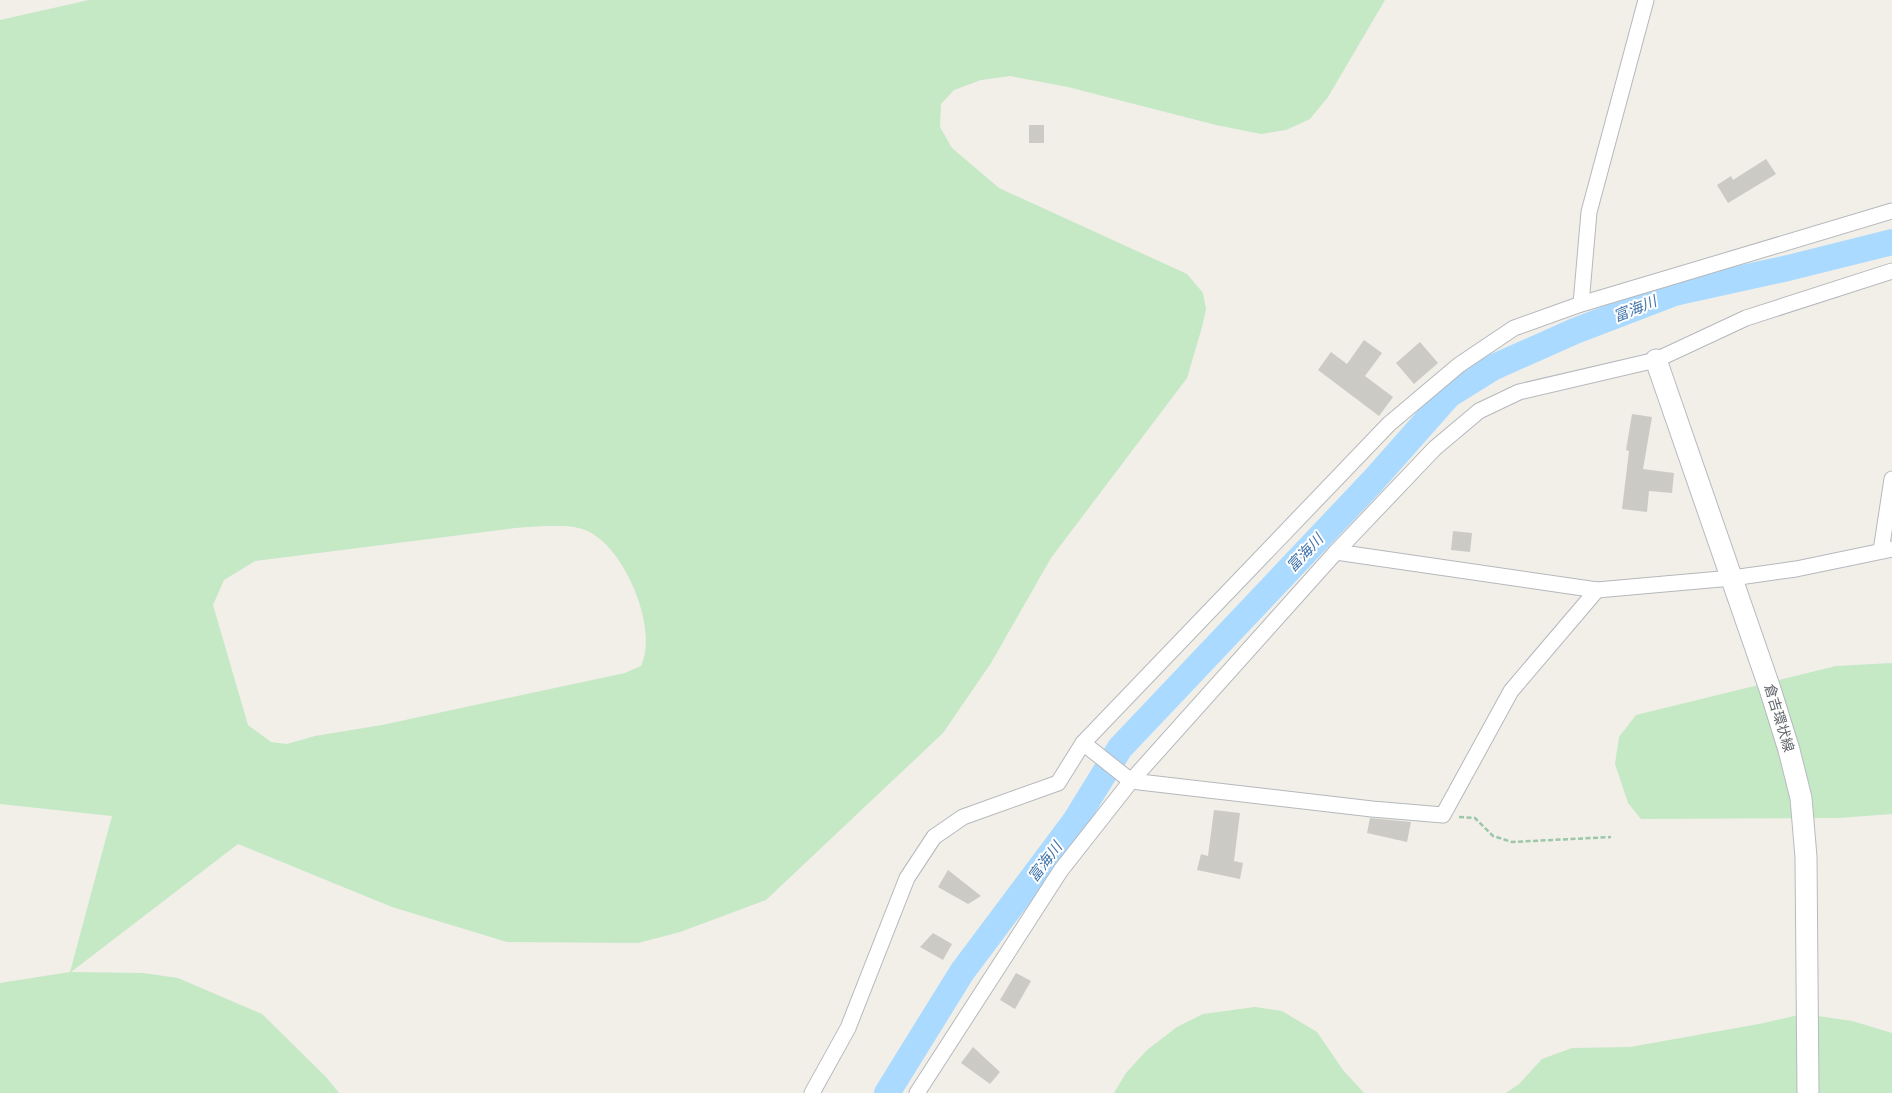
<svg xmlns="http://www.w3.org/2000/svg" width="1892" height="1093" font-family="'Varela Round','Noto Sans JP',sans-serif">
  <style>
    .green { fill: #c5e8c5; fill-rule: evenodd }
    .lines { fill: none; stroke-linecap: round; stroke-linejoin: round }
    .river { stroke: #aadaff; stroke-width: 26 }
    .building { fill: #cccac5 }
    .minor-casing { stroke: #b5b8bc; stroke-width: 17 }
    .secondary-casing { stroke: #b6babf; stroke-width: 23 }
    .path { stroke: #9cc7a9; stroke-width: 2.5; stroke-dasharray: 5 2.5; stroke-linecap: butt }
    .minor { stroke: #fff; stroke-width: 15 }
    .secondary { stroke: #fff; stroke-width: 21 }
    .labels { text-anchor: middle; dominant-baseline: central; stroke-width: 4; stroke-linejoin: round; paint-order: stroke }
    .street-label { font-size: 14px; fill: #5f6368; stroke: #fff }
    .water-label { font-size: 15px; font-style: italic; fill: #4174aa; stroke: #fff }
  </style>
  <rect width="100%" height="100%" fill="#f1efe8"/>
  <!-- green -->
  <g class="green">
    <path d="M89 0H1385L1328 97 1310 119 1286 130 1261 134 1216 125 1068 87 1010 76 981 80 954 90 941 104 940 127 952 148 999 188 1187 274 1203 293 1206 309 1202 327 1187 378 1051 558 991 663 943 733 766 900 680 932 638 943 507 942 392 907 238 844 71 972 143 973 178 978 262 1014 326 1077 339 1093H0V983L70 972 112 816 0 804V20ZM544 526C563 526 580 524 596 536 628 558 658 630 641 666L625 673 382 725 315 736 287 744 271 742 248 725 213 605 224 580 255 561 515 528Z"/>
    <path d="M1892 663V814L1838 818 1641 819 1628 803 1615 764 1619 737 1636 715 1836 666Z"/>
    <path d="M1255 1007 1282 1011 1317 1032 1343 1070 1364 1093H1114L1126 1073 1147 1050 1177 1027 1203 1014Z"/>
    <path d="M1811 1015 1852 1021 1892 1033V1093H1506L1519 1084 1542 1059 1572 1048 1630 1047 1759 1024 1794 1016Z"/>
  </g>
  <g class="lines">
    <!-- river -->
    <path class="river" d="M887 1093 962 972 1075 821 1120 748 1372 482 1449 395 1494 367 1575 331 1674 293 1788 268 1892 242"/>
  </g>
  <!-- building -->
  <g class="building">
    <rect x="1029" y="125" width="15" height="18"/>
    <path d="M1766 159 1776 174 1728 203 1717 185 1731 176 1733 180Z"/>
    <path d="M1364 340 1382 353 1365 376 1393 397 1379 416 1318 370 1331 352 1347 364Z"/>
    <path d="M1420 342 1438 363 1414 384 1396 363Z"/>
    <path d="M1632 414 1652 417 1643 469 1674 473 1672 493 1649 491 1647 512 1622 509 1629 451 1626 450Z"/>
    <path d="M1453 531 1472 533 1470 552 1451 550Z"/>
    <path d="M1214 810 1240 813 1234 861 1243 863 1240 879 1197 870 1201 854 1208 856Z"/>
    <path d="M1370 818 1411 822 1407 842 1367 833Z"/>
    <path d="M948 870 981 896 968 904 938 887Z"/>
    <path d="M933 933 952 944 943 960 920 947Z"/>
    <path d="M1016 973 1031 981 1015 1009 1000 1000Z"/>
    <path d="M973 1047 1000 1072 990 1084 961 1063Z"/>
  </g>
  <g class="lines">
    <defs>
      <g id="minor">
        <path d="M1581 304 1589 212 1646 0"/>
        <path d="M1881 551 1892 479"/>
        <path d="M1336 552 1597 590 1732 578 1796 569 1892 549"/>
        <path d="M1083 743 1131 781 1372 809 1443 815 1511 691 1597 590"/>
        <path d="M812 1093 848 1028 907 878 934 837 963 817 1058 783 1083 743 1389 424 1459 365 1514 328 1581 304 1892 211"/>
        <path d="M917 1093 1061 870 1131 781 1336 552 1435 448 1479 411 1519 392 1656 360 1746 318 1892 271"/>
      </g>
      <path id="secondary" d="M1656 360 1770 689 1789 750 1801 798 1806 857 1808 1093"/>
    </defs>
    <!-- minor casing -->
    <use href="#minor" class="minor-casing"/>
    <!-- secondary casing -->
    <use href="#secondary" class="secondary-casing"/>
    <!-- path -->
    <path class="path" d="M1459 817 1475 818 1493 836 1512 842 1611 837"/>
    <!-- minor -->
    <use href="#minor" class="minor"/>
    <!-- secondary -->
    <use href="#secondary" class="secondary"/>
  </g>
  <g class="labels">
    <!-- street labels -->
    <g class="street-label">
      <text transform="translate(1779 718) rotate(73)">倉吉環状線</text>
    </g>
    <!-- water labels -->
    <g class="water-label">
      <text transform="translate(1635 309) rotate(-22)">富海川</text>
      <text transform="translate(1305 553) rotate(-47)">富海川</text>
      <text transform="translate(1045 862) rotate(-53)">富海川</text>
    </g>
  </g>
</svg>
